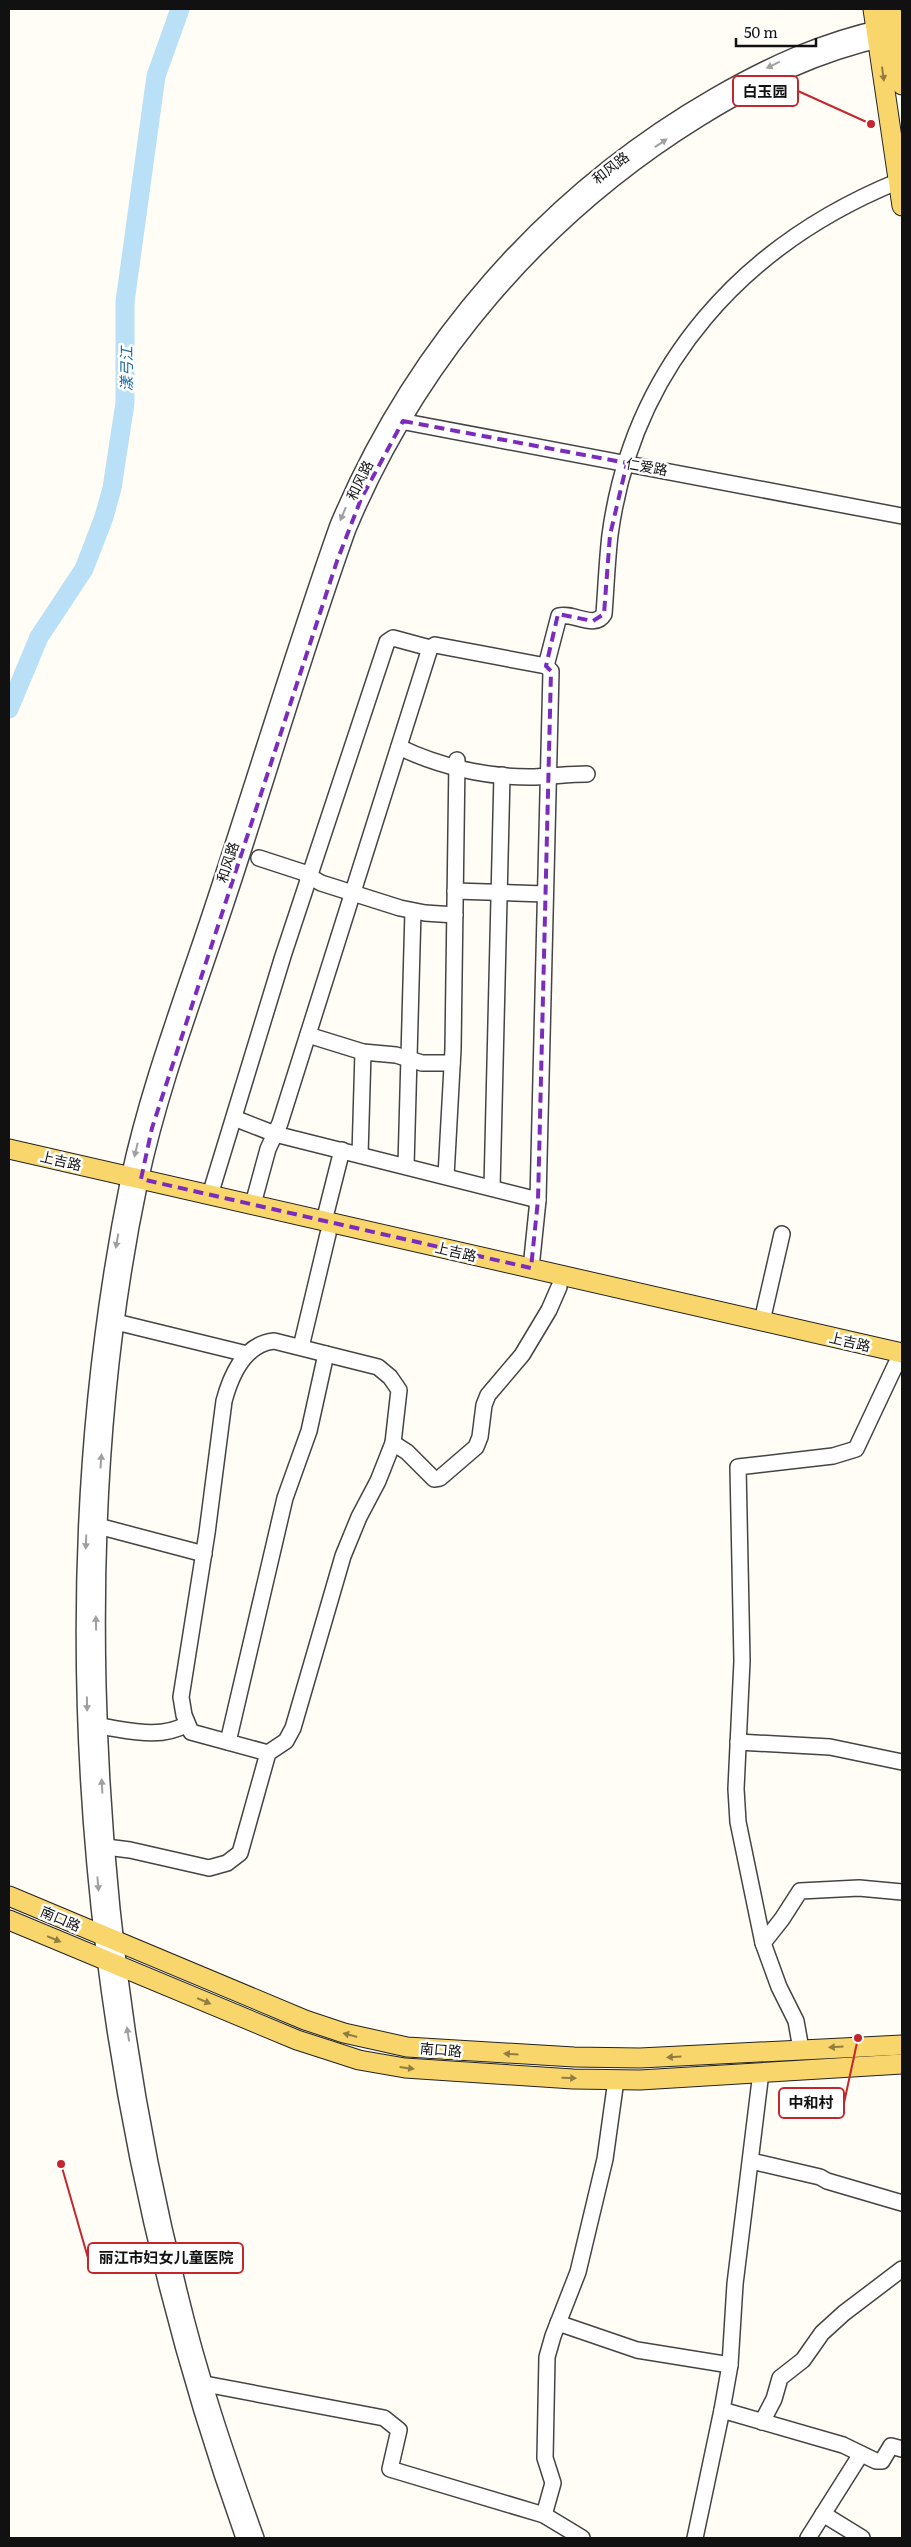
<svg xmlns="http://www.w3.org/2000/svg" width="911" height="2547" font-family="Literata,'Noto Sans SC',serif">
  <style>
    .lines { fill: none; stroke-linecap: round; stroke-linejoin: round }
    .river { stroke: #b9e0f7; stroke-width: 19 }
    .minor-casing { stroke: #444; stroke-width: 18 }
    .major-casing { stroke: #222; stroke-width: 21 }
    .minor { stroke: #fff; stroke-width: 15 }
    .major { stroke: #f9d66b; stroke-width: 19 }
    .oneway { fill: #a0a0a0 }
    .oneway2 { fill: #917d42 }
    .marked { fill: none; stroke: #7b2cbf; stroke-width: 4; stroke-dasharray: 10 6; stroke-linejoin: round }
    .labels { text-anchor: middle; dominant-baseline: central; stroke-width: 5; stroke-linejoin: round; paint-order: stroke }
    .street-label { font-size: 14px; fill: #111; stroke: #fff }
    .water-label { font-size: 15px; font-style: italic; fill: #1768a6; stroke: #fff }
    .leader { fill: none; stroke: #c4262e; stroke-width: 2 }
    .callout-dot { fill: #c4262e; stroke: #fff; stroke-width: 2 }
    .callout { fill: #fff; stroke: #c4262e; stroke-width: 2 }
    .callout-label { font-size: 15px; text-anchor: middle; font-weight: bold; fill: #111 }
  </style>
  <rect width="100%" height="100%" fill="#fffdf5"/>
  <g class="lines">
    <!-- river -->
    <path class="river" d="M9 709 39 637 84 569 104 517 112 488 125 403V302L156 76 180 9"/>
    <defs>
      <g id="minor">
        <path d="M395 420 902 516"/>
        <path d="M546 666 559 616C573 612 595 630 604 614 606 588 607 561 610 535 633 365 744 244 899 181"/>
        <path d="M399 747C438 766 485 777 529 777 548 777 568 774 587 774"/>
        <path d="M259 858 302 872 321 883 400 908 425 913 455 915"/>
        <path d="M455 891 545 894"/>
        <path d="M308 1035 363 1052 396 1055 422 1063H452"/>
        <path d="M234 1118 275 1134 538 1200"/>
        <path d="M360 1155 363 1052"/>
        <path d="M406 1166 413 911"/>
        <path d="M446 1176 453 1049 457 760"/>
        <path d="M492 1188 502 775"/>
        <path d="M210 1195 283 956 387 642 393 638 430 648 435 645 546 666 551 671 538 1200 531 1268"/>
        <path d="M253 1204 268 1149 280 1123 430 648"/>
        <path d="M324 1221 342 1150"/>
        <path d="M762 1321 782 1234"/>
        <path d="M116 1322 247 1354"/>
        <path d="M301 1347 328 1234"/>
        <path d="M393 1443 407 1452 434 1479 440 1478 476 1447 480 1437 484 1405 488 1395 522 1355 549 1310 559 1287"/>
        <path d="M98 1526 204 1554"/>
        <path d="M99 1726C128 1730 160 1740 187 1724"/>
        <path d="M228 1742 285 1498 309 1431 326 1354"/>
        <path d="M738 1742 830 1747 902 1762"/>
        <path d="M106 1847 130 1850 209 1868 227 1863 240 1853 268 1753 286 1741 293 1728 343 1556 359 1517 378 1481 393 1443 399 1390 390 1377 378 1367 274 1341C244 1344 231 1375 224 1401L207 1533 181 1697 184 1715 191 1732 268 1753"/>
        <path d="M763 1943 782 1919 800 1891 859 1888 902 1892"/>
        <path d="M801 2049 796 2021 779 1987 763 1943 738 1822 736 1789 742 1661 738 1467 833 1456 856 1449 896 1364"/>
        <path d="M761 2072 735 2284 730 2365 722 2410 843 2445 876 2461H882L891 2446 902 2449"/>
        <path d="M751 2161 820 2177 827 2181 902 2203"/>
        <path d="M558 2323 637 2350 730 2365"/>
        <path d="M205 2384 384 2418 399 2430 390 2469 544 2515 582 2538"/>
        <path d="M762 2422 774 2399 780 2378 803 2360 822 2333 844 2313 902 2269"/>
        <path d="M823 2514 862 2538"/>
        <path d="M544 2515 553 2483 545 2458 547 2357 553 2336 578 2272 605 2159 616 2080"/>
        <path d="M244 2538C91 2109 38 1627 129 1178 149 1084 185 992 215 900 256 776 294 649 338 525 413 346 546 193 715 96 769 65 823 40 885 27"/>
        <path d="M256 2538C227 2457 199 2375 179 2291 129 2093 103 1890 98 1686 94 1516 105 1347 140 1181 161 1083 198 989 229 894 269 773 305 649 348 529 419 359 543 215 700 118 760 81 818 53 887 38"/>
        <path d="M695 2538 722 2410"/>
        <path d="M808 2538 861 2454"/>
      </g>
      <g id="major">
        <path d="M873 9 902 206"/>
        <path d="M891 9 902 85"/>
        <path d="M9 1149 902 1353"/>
        <path d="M9 1896 305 2020 344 2033 407 2047 574 2057 640 2058 902 2045"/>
        <path d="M9 1920 297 2040 359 2060 405 2068 573 2079 640 2080 902 2064"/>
      </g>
    </defs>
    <!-- minor casing -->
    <use href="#minor" class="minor-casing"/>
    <!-- major casing -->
    <use href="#major" class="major-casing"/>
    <!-- minor -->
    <use href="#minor" class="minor"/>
    <!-- major -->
    <use href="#major" class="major"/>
  </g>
  <!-- one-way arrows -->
  <defs><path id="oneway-solid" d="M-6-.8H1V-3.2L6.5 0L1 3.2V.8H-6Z" transform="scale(1.25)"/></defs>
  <g class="oneway">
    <use href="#oneway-solid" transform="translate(773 65) rotate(154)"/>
    <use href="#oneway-solid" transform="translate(661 143) rotate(-34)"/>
    <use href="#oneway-solid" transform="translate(343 514) rotate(113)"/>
    <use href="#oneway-solid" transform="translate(136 1150) rotate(103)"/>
    <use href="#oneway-solid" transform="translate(117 1241) rotate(100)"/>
    <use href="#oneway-solid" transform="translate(101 1461) rotate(-86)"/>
    <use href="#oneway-solid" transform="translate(86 1542) rotate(92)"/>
    <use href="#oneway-solid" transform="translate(96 1623) rotate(-91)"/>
    <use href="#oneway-solid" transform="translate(87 1704) rotate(89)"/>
    <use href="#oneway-solid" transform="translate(102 1786) rotate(-93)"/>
    <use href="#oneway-solid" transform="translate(98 1884) rotate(85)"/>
    <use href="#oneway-solid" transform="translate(128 2034) rotate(-99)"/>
  </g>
  <g class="oneway2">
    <use href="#oneway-solid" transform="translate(883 74) rotate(82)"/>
    <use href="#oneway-solid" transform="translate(54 1939) rotate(23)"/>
    <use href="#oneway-solid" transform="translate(204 2001) rotate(23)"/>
    <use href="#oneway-solid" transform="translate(350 2035) rotate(-165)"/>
    <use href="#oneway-solid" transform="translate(836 2047) rotate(177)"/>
    <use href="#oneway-solid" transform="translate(511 2054) rotate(-177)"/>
    <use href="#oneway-solid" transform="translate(674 2057) rotate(177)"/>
    <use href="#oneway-solid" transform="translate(407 2068) rotate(7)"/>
    <use href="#oneway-solid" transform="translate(569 2078) rotate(2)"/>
  </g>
  <!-- marked area -->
  <path class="marked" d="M403 421 627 463 610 535 604 614 593 621 558 614 546 666 551 671 538 1200 531 1268 141 1179 152 1128 337 561 361 499Z"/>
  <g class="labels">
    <!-- street labels -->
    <g class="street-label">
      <text transform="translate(610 167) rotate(-38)">和风路</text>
      <text transform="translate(647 466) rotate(10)">仁爱路</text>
      <text transform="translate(359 480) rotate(-64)">和风路</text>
      <text transform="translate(227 862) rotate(-72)">和风路</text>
      <text transform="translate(61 1160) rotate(13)">上吉路</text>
      <text transform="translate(456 1251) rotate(13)">上吉路</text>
      <text transform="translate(850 1341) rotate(13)">上吉路</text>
      <text transform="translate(61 1918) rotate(23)">南口路</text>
      <text transform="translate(441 2049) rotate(5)">南口路</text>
    </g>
    <!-- water labels -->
    <g class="water-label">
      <text transform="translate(125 369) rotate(-90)">漾弓江</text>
    </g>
  </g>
  <!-- callouts -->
  <path class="leader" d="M871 124L798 91M858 2038L844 2103M61 2164L88 2258"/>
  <g class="callout-dot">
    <circle cx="871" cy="124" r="5"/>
    <circle cx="858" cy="2038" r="5"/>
    <circle cx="61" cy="2164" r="5"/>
  </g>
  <g class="callout">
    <rect x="733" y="76" width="65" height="30" rx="5"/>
    <rect x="779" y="2088" width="65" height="30" rx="5"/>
    <rect x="88" y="2243" width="155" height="30" rx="5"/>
  </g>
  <g class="callout-label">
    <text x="765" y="97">白玉园</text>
    <text x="811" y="2108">中和村</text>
    <text x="166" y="2263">丽江市妇女儿童医院</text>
  </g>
  <!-- border -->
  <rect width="911" height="2547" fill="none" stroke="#111111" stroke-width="20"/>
  <!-- scale -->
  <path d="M736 38v8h80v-8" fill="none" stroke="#111111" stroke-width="2.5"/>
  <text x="744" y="38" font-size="15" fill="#111111" stroke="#ffffff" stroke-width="4" paint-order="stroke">50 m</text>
</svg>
